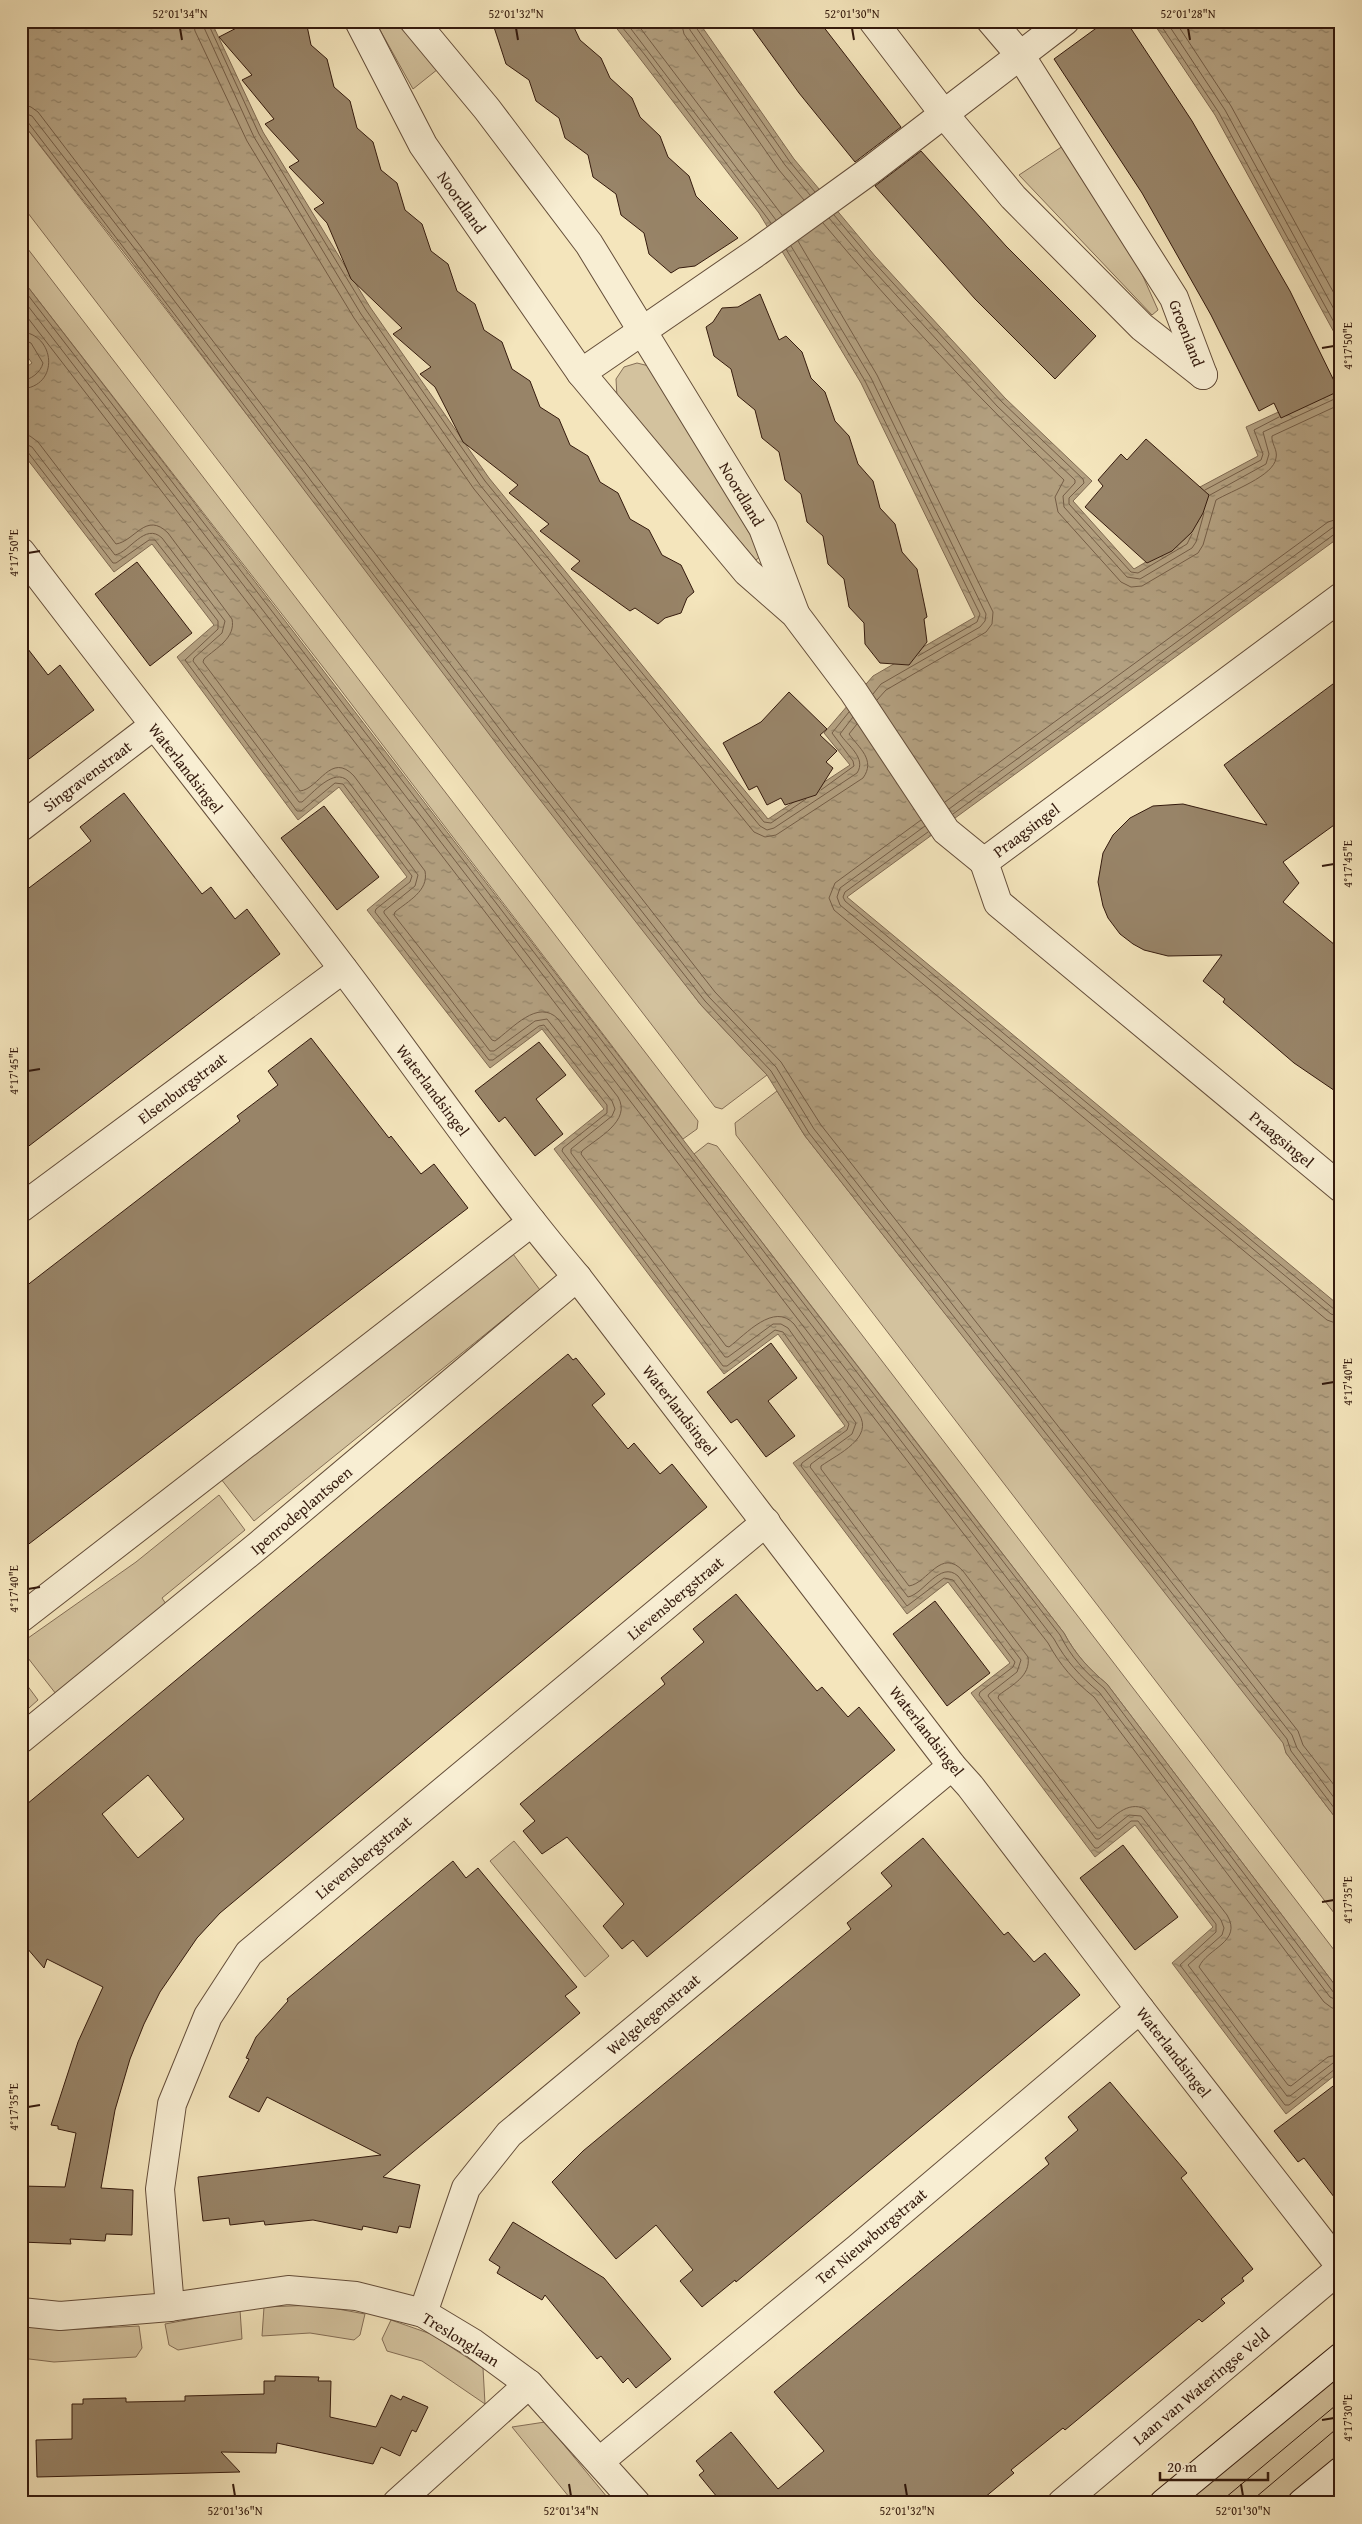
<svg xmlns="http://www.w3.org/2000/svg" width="1362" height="2524" font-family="'Gentium Book Plus',serif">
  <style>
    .green { fill: #d3c29e; stroke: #846e56 }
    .water { fill: url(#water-ripples); stroke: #806a52 }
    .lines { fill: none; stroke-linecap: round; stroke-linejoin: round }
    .shore { stroke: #745d46; stroke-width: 1 }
    .building { fill: #988468; stroke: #341a0d; fill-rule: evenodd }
    .street-casing { stroke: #644d39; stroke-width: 30 }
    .secondary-casing { stroke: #341a0d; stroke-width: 30 }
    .street { stroke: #f8eed3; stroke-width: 28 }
    .secondary { stroke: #f8eed3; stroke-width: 28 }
    .tram { stroke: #341a0d; stroke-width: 1 }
    .ticks { fill: none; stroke: #341a0d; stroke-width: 2 }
    .labels { text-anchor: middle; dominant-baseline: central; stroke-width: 4; stroke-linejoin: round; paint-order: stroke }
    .street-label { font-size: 16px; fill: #341a0d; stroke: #f8eed3 }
    .neatline { fill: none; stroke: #341a0d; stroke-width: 2 }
    .ticks-label { font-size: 12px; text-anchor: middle; fill: #341a0d }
  </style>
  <defs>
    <pattern id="water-ripples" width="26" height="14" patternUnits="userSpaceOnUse" patternTransform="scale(1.25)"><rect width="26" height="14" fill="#b3a080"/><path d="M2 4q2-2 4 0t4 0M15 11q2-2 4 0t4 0" fill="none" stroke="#928267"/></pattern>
  </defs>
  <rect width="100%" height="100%" fill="#f4e5bc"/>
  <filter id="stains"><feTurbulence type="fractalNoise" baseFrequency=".004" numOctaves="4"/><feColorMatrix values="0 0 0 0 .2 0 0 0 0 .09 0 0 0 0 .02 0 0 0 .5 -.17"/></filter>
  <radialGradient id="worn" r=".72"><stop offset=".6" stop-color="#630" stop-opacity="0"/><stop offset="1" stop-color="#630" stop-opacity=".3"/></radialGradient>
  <!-- green -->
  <g class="green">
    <path d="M375 21H396L438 69 413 89Z"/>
    <path d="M21 121 701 1005 767 1075 722 1109 715 1107 21 204Z"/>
    <path d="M1063 146 1137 263 1158 310 1152 315 1019 175Z"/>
    <path d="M21 240 698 1121 697 1129 683 1139 337 685 21 278Z"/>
    <path d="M637 363 653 367 762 555 756 560 617 397 616 379 624 367Z"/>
    <path d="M777 1091 805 1136 1284 1743 1286 1753 1341 1825V1922L736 1135 735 1123Z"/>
    <path d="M708 1143 717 1146 1341 1959V1993L1107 1684C1089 1669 1075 1654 1064 1633L694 1154Z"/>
    <path d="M513 1254 540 1290 254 1521 221 1479Z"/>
    <path d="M219 1495 245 1530 162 1598 166 1604 56 1694 21 1649V1643L136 1562Z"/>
    <path d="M21 1677 38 1700 21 1715Z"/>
    <path d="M514 1841 609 1956 585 1977 490 1861Z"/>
    <path d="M316 2305 365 2314 360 2335 354 2340 310 2333 262 2336 264 2307Z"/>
    <path d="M240 2310 242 2339 178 2350 169 2345 165 2324Z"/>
    <path d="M391 2320 431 2334 483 2368 485 2404 422 2361 387 2351 382 2339Z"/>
    <path d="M21 2326 60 2330 139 2326 142 2348 136 2357 54 2362 21 2358Z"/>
    <path d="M1341 2368V2457L1285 2503H1181Z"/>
    <path d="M545 2422 612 2503H574L512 2427Z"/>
    <path d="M1341 2482 1339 2503H1316Z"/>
  </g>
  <!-- water -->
  <g class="water">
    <path d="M21 21H211L263 132 370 307 489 478 768 819 850 765 824 733 873 676 975 617 861 383 759 213 611 21H698L794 159 875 256 1005 398 1092 481 1073 501 1134 569 1185 539 1200 487 1258 456 1246 427 1341 383V536L847 897 1341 1307V1825L1286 1753 1283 1743 805 1136 767 1075 701 1005 508 759 126 255 21 121Z"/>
    <path d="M1152 21H1341V345L1215 115Z"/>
    <path d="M21 278C370 729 714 1183 1064 1633 1075 1654 1089 1669 1107 1684L1341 1993V2074L1339 2072 1286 2114 1172 1963 1213 1927 1135 1825 1095 1857 971 1693 1010 1663 948 1582 907 1614 793 1463 845 1426 778 1334 724 1374 554 1149 604 1109 542 1029 490 1068 367 910 407 877 339 787 298 820 177 657 214 625 152 544 114 572 21 451V371L32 363 21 348Z"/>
  </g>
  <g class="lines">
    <!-- shore -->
    <g class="shore">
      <path d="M193 21 195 31 247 141 354 318 474 489 754 832 765 837 776 835 863 778C876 760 859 748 849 734L857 724"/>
      <path d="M201 21 254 137 361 314 480 485 760 826 767 830 774 828 857 773C867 758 847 745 840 734L853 717"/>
      <path d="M207 21 259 134 366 310 485 481 764 822 771 823 806 799"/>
      <path d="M617 21 645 55 771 223"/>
      <path d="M625 21 776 220"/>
      <path d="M635 21 782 215"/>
      <path d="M681 21 684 34 779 170 804 200"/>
      <path d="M688 21 690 30 785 165 810 195"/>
      <path d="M694 21 695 26 790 162 815 192"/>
      <path d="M1158 21 1219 113 1341 335"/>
      <path d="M1166 21 1225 110 1341 322"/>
      <path d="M1175 21 1231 106 1341 306"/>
      <path d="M21 104 31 107 38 112 523 747 715 992 781 1062 821 1125 1298 1731 1303 1745 1341 1794"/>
      <path d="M21 112 32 116 135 249 517 752 709 997 776 1067 814 1129 1292 1735 1297 1748 1341 1807"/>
      <path d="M21 118 27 121 512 756 705 1001 771 1071 809 1133 1287 1739 1291 1751 1341 1817"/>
      <path d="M834 215 871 259 1002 402 1083 479 1084 483 1069 498V504L1131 572 1138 573 1187 544 1192 534"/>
      <path d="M829 218 867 263 997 406 1075 480V483L1063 496 1064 507 1127 577 1140 579 1192 548 1196 542 1204 513"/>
      <path d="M823 223C898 313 979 399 1064 480L1055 497 1058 512 1121 582 1131 587 1142 586 1198 553 1203 545 1216 500C1231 491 1274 476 1276 458 1278 450 1271 443 1272 436L1341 404"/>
      <path d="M798 241 877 375 993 612 992 624 986 632 886 690 877 700"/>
      <path d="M791 246 871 378 986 614 985 621 980 627 881 684 873 694"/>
      <path d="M786 249 865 381 980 614 977 622 918 656"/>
      <path d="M21 286C369 735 712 1187 1060 1635 1071 1657 1085 1672 1104 1688L1334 1993 1341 1996"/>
      <path d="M21 297C367 743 708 1193 1054 1639 1066 1661 1080 1676 1099 1692L1330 1997 1341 2002"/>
      <path d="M21 309C365 753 704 1200 1048 1643 1060 1665 1074 1681 1094 1697L1324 2002 1332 2008 1341 2009"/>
      <path d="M21 332C55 333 61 387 21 389"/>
      <path d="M21 339 31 343 43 363C41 372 31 380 21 381"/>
      <path d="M21 435 30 436 38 442 116 544C135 541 146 511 168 533L232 619C236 638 216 648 204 659L203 662 300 791C319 789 331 751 354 776L425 871C429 891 408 901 395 912L394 915 492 1040 495 1041C512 1029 538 998 558 1019L618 1097C632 1121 597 1138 582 1151L581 1154 726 1346 729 1347C746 1334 774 1302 794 1324L859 1414C874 1438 838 1454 821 1466V1469L909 1586C928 1583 941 1547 963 1571L1028 1657C1031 1676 1012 1685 999 1695L998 1698 1097 1828H1100C1113 1818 1127 1800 1145 1809L1227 1915C1243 1942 1207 1948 1199 1967L1288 2085 1291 2086 1328 2057 1341 2054"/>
      <path d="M21 442 32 447 115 555C130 552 145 522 162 538L225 621 222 633 194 658 193 661 299 802H302C313 793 334 767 348 781L418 875 415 886 384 911V913L490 1051H494L535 1021 547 1019 612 1101 615 1109 612 1116 571 1149V1153L725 1357H728L773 1324H781L788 1328 856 1423 852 1434 811 1464 810 1467 908 1597C924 1594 940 1560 958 1576L1021 1660 1017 1672 989 1694 988 1696 1096 1839H1099L1129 1815 1141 1816 1221 1920 1224 1928 1222 1935 1188 1965 1287 2096H1290L1333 2063 1341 2061"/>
      <path d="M21 449 27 451 113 563H116L149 540H155L218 621V629L185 660 297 811H301L335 783 343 784 412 876 410 882 376 909 375 912 489 1060H493L539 1026 544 1025 607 1105V1113L563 1148 562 1151 723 1366H727L775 1330 783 1332 849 1424 847 1430 802 1463 801 1466 907 1606 944 1578 953 1580 1015 1662 1013 1667 980 1692 979 1695 1095 1848H1098L1131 1821H1138L1216 1924V1932L1180 1965 1285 2105H1289L1335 2069 1341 2068"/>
      <path d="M1205 490 1261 460 1263 454 1254 430 1279 417"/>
      <path d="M1210 495 1266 464 1269 454 1263 432 1341 396"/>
      <path d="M821 790 854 766 853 761 832 733 849 712"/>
      <path d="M945 802 1328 522 1341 518"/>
      <path d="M949 809 1332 528 1341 526"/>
      <path d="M953 814 1336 533 1341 532"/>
      <path d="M921 820 835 883 829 898 834 910 1327 1320 1341 1325"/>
      <path d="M925 826 840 888 837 897 840 905 1331 1314 1341 1317"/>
      <path d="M928 832 845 892 843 897 845 901 1335 1310 1341 1311"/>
    </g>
  </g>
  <!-- building -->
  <g class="building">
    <path d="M250 21H306L311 45 327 59 334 87 350 101 357 128 373 142 381 170 397 183 405 210 422 224 431 251 448 264 457 291 475 304 484 330 502 342 512 369 530 381 540 407 559 419 570 445 588 456 600 482 618 493 630 519 649 530 662 555 681 565 694 592 687 598 681 613 665 618 658 624 635 608 630 611 571 569 580 561 540 531 549 524 509 493 518 485 463 442 435 387 420 374 431 367 393 334 402 328 351 279 327 223 314 209 324 203 289 167 299 161 265 124 274 119 242 80 252 75 219 37Z"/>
    <path d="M492 21H571L580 40 601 58 610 78 632 98 640 117 660 136 668 157 689 176 696 196 738 238 695 266 679 268 671 273 649 254 644 233 621 215 616 194 593 177 588 155 565 138 559 118 536 101 529 80 506 64Z"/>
    <path d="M747 21H819L901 127 855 162 799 93Z"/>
    <path d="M1106 21H1126L1192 121 1290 291 1339 391 1281 418 1274 403 1259 411 1211 315 1142 193 1054 59Z"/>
    <path d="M921 151 1006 246 1096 336 1055 379 975 299 875 186Z"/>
    <path d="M760 294 779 340 786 336 802 352 811 378 825 392 835 421 849 436 858 464 873 481 880 508 895 524 902 552 917 569 927 617 924 619 927 642 909 665 880 663 865 644 864 623 849 607 844 579 828 564 823 536 807 522 801 494 785 480 779 452 762 438 755 410 738 396 731 369 714 356 706 327 713 322 722 308 738 307Z"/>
    <path d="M1146 439 1209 495 1203 513 1192 532 1172 551 1147 563 1085 507 1103 486 1098 480 1121 454 1127 460Z"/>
    <path d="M137 562 192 633 150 666 95 594Z"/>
    <path d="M21 640 48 675 60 665 94 710 21 765Z"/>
    <path d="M1341 678V820L1283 862 1299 883 1283 902 1341 950V1095L1294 1063 1223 1002 1225 999 1203 981 1222 955 1168 956 1144 950 1133 944 1120 934 1108 918 1103 906 1098 882 1103 853 1113 835 1130 818 1153 806 1183 804 1267 825 1224 765Z"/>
    <path d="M789 692 827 729 820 735 837 751 826 762 833 768 816 795 785 805 781 798 767 805 757 786 749 790 723 743 761 722Z"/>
    <path d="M124 793 202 894 211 887 235 919 247 909 280 954 21 1152V894L91 841 80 827Z"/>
    <path d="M324 806 379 877 337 910 281 838Z"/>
    <path d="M311 1038 389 1138 391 1136 421 1174 434 1164 468 1208 21 1550V1290L240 1121 237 1116 278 1085 268 1071Z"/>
    <path d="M539 1042 566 1075 536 1099 563 1134 535 1156 505 1117 499 1122 475 1091Z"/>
    <path d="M771 1343 797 1378 768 1401 795 1436 766 1457 737 1419 731 1423 707 1392Z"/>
    <path d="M568 1354 573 1360 576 1358 605 1394 592 1405 628 1449 634 1443 660 1474 672 1464 707 1507 220 1913 197 1938 160 1992 144 2024 130 2059 115 2110 101 2188 133 2190 132 2235 106 2234 105 2241 70 2239 71 2244 21 2242V2186L65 2187 76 2133 58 2129V2126L51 2125 78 2042 103 1987 47 1959 44 1968 21 1941V1809ZM148 1775 184 1819 138 1858 102 1814Z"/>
    <path d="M736 1594 817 1691 822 1687 848 1717 859 1707 895 1750 647 1957 633 1940 622 1949 603 1926 624 1904 567 1837 542 1854 523 1831 535 1821 520 1804 665 1684 661 1678 704 1642 693 1629Z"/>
    <path d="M935 1601 990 1673 947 1706 893 1634Z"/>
    <path d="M923 1838 1004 1935 1008 1932 1034 1962 1045 1953 1080 1995 736 2282 735 2280 702 2307 680 2281 693 2270 656 2225 616 2259 552 2182 583 2151 851 1929 847 1923 892 1886 881 1873Z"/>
    <path d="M1123 1845 1178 1917 1135 1950 1080 1878Z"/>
    <path d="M453 1861 466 1878 478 1868 497 1891 577 1987 565 1996 580 2013 383 2177 420 2185 410 2228 399 2226 397 2233 363 2226 362 2230 313 2220 265 2225 264 2221 230 2225 229 2218 203 2221 198 2177 381 2155 267 2097 259 2112 229 2097 249 2059 246 2058 256 2037 288 2001 287 1999Z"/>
    <path d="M1341 2080V2206L1304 2158 1298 2162 1274 2131Z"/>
    <path d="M1110 2082 1187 2173 1181 2178 1253 2269 1242 2278 1244 2281 1221 2299 1225 2303 1202 2322 1199 2319 1065 2430 1063 2428 1011 2470 1014 2473 978 2503H722L699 2475 704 2471 696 2461 731 2432 778 2489 824 2451 774 2392 1049 2164 1045 2158 1078 2130 1068 2117Z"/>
    <path d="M513 2222 604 2278 671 2359 636 2388 628 2378 623 2383 601 2356 597 2359 545 2295 542 2300 497 2273 500 2267 489 2260Z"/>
    <path d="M275 2376 319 2377 318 2381H331L330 2417 376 2427 391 2395 401 2400 403 2396 428 2407 416 2432 412 2430 400 2456 381 2447 373 2464 277 2443 276 2453 221 2452 240 2472 37 2477 36 2440 72 2439V2404H83V2399L126 2398V2402L185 2401V2396L264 2394V2381H275Z"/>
  </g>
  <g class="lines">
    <defs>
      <g id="street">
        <path d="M359 21 423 145 581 373 747 572 795 614 853 691 946 831 984 862"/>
        <path d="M414 21 487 109 589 244 763 528 795 613"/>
        <path d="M873 21 944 114 1013 197 1142 327 1203 375"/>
        <path d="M991 21 1020 55 1174 298 1203 375"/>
        <path d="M581 373 757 252 872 169 1065 21"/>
        <path d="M21 552C127 692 238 830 344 970 421 1072 494 1179 577 1277L952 1766 970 1786 1140 2009 1341 2267"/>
        <path d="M1341 597 984 862 998 903 1341 1188"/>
        <path d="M21 827 153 726"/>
        <path d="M21 1208 343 969"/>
        <path d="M21 1618 532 1222"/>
        <path d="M21 1739 260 1544 577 1277"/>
        <path d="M170 2307 160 2189 172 2104 208 2016 249 1953 766 1522"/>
        <path d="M21 2312 60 2316 170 2307 288 2290 356 2296 423 2313 473 2343 529 2384 636 2503"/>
        <path d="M423 2313 466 2188 509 2134 952 1766"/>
        <path d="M600 2461 858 2248 1140 2009"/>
        <path d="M397 2503 529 2384"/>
        <path d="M1062 2503 1341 2268"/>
      </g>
      <g id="secondary">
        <path d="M1164 2503 1341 2357"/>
        <path d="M1302 2503 1341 2471"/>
      </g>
    </defs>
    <!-- street casing -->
    <use href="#street" class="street-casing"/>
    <!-- secondary casing -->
    <use href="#secondary" class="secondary-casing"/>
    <!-- street -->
    <use href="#street" class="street"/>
    <!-- secondary -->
    <use href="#secondary" class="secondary"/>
    <!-- tram -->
    <g class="tram">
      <path d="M1219 2503 1341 2401"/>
      <path d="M1249 2503 1341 2425"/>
    </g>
  </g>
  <!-- ticks -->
  <path class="ticks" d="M180 28 182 40M516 28 518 40M852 28 854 40M1188 28 1190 40M1322 348 1334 346M28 553 40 551M1322 866 1334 864M28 1071 40 1069M1322 1384 1334 1382M28 1589 40 1587M1322 1902 1334 1900M28 2107 40 2105M1322 2420 1334 2418M233 2484 235 2496M569 2484 571 2496M905 2484 907 2496M1241 2484 1243 2496"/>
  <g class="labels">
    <!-- street labels -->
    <g class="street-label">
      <text transform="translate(462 202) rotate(55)">Noordland</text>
      <text transform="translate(1187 333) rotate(69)">Groenland</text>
      <text transform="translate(742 494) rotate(59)">Noordland</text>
      <text transform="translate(186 768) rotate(52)">Waterlandsingel</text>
      <text transform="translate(87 776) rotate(-37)">Singravenstraat</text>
      <text transform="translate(1026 830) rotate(-37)">Praagsingel</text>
      <text transform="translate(182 1088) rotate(-37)">Elsenburgstraat</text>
      <text transform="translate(433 1090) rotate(53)">Waterlandsingel</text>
      <text transform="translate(1282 1139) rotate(40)">Praagsingel</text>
      <text transform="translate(680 1410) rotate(52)">Waterlandsingel</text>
      <text transform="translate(301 1510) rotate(-40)">Ipenrodeplantsoen</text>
      <text transform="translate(675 1598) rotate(-40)">Lievensbergstraat</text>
      <text transform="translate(927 1731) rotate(52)">Waterlandsingel</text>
      <text transform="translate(363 1857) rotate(-40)">Lievensbergstraat</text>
      <text transform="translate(653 2014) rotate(-40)">Welgelegenstraat</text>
      <text transform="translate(1174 2052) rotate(52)">Waterlandsingel</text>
      <text transform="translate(871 2236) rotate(-40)">Ter Nieuwburgstraat</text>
      <text transform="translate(461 2339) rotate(32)">Treslonglaan</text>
      <text transform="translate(1201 2386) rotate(-40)">Laan van Wateringse Veld</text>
    </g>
  </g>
  <!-- margin -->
  <rect width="1362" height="2524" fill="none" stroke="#f4e5bc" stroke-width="55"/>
  <!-- scale -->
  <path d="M1160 2472v8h108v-8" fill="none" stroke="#341a0d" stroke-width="2.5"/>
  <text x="1167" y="2472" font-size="15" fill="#341a0d" stroke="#f8eed3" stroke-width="4" paint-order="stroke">20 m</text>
  <rect x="28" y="28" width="1306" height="2468" class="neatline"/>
  <g class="ticks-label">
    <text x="180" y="18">52°01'34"N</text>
    <text x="516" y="18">52°01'32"N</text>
    <text x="852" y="18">52°01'30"N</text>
    <text x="1188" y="18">52°01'28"N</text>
    <text transform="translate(1348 346) rotate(-90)" y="4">4°17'50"E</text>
    <text transform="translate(14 553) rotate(-90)" y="4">4°17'50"E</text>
    <text transform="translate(1348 864) rotate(-90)" y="4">4°17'45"E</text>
    <text transform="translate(14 1071) rotate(-90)" y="4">4°17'45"E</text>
    <text transform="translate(1348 1382) rotate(-90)" y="4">4°17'40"E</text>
    <text transform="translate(14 1589) rotate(-90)" y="4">4°17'40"E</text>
    <text transform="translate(1348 1900) rotate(-90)" y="4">4°17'35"E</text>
    <text transform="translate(14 2107) rotate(-90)" y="4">4°17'35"E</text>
    <text transform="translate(1348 2418) rotate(-90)" y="4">4°17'30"E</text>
    <text x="235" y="2515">52°01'36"N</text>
    <text x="571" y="2515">52°01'34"N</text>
    <text x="907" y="2515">52°01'32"N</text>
    <text x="1243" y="2515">52°01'30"N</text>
  </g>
  <rect width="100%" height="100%" filter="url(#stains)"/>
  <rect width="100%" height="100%" fill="url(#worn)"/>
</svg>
